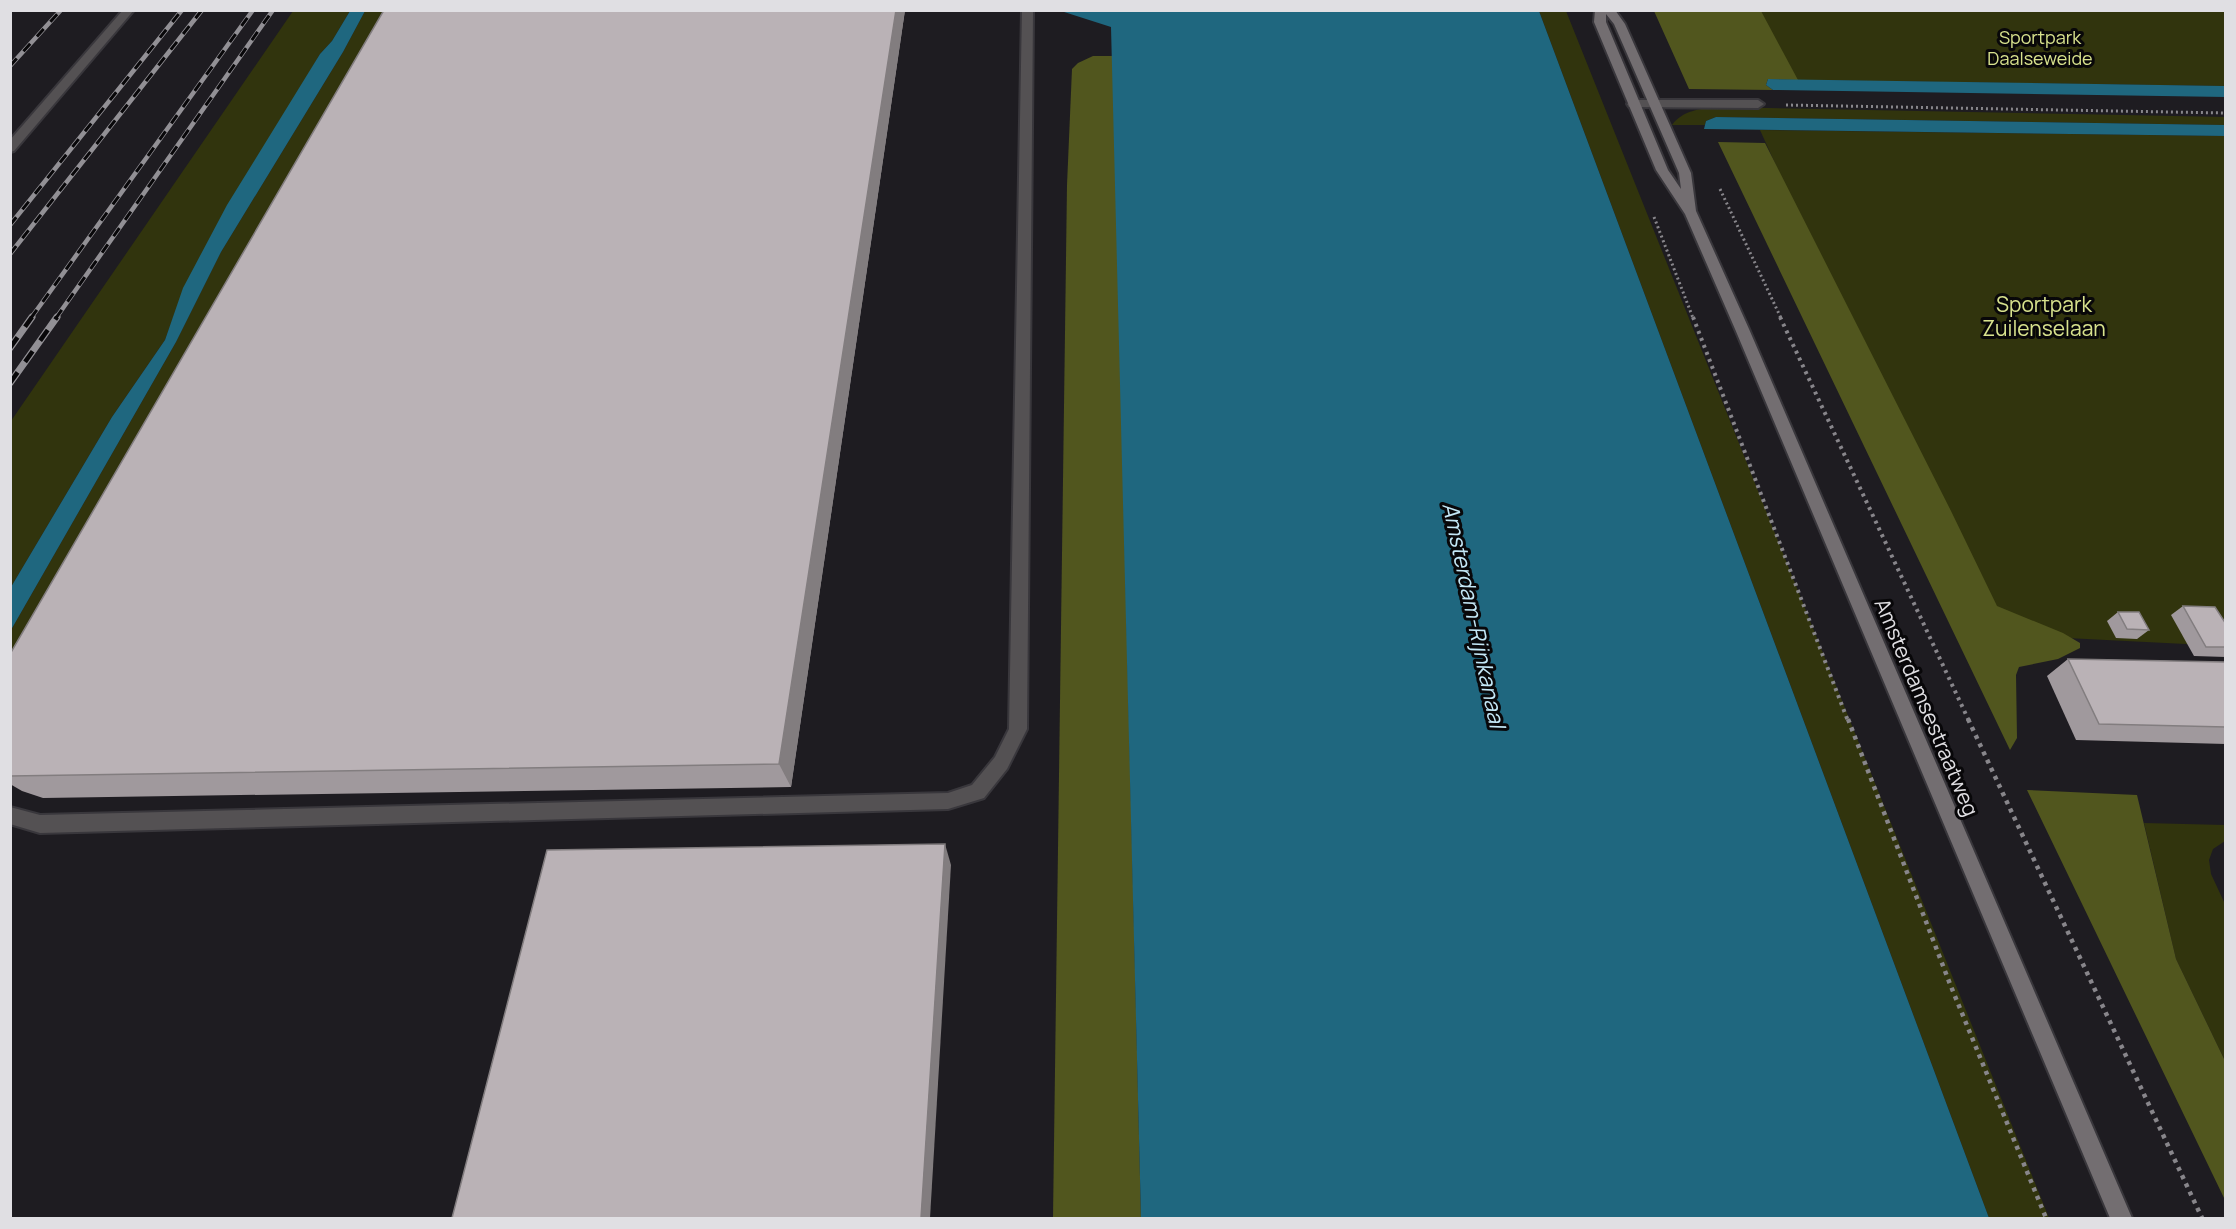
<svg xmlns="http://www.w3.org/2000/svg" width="2236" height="1229" font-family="Manrope,sans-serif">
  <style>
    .green { fill: #31340d }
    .forest { fill: #51561e }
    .water { fill: #1f677f }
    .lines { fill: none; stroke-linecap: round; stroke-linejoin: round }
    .service-casing { stroke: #39373c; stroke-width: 4 }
    .minor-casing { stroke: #39373c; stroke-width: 4 }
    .secondary-casing { stroke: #39373c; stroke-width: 4 }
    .path-far2 { stroke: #88868b; stroke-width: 3; stroke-dasharray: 2 3; stroke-linecap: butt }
    .path-far1 { stroke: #88868b; stroke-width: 4; stroke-dasharray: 3 4.5; stroke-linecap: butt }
    .path { stroke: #88868b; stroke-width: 4.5; stroke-dasharray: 4 5; stroke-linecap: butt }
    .service { fill: #545153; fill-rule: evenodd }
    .minor { fill: #545153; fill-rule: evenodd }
    .secondary { fill: #736e71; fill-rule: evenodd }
    .rail-far1-casing { stroke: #929095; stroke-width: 4.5 }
    .rail-casing { stroke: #929095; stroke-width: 7 }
    .rail-far1 { stroke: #080709; stroke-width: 3; stroke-dasharray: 10; stroke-linecap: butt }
    .rail { stroke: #080709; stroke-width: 4.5; stroke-dasharray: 13; stroke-linecap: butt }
    .wall { fill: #a0999d }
    .shaded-wall { fill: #827d7f }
    .building { fill: #bab2b6; stroke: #827d7f; stroke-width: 1.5 }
    .labels { text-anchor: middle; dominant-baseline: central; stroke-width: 6; stroke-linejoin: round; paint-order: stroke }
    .far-park-label { font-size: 18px; fill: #d8e28d; stroke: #080709 }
    .park-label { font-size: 21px; fill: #d8e28d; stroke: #080709 }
    .street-label { font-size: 21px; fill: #e0dfe3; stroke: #080709 }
    .water-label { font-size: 22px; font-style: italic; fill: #c4e8f7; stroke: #080709 }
  </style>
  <rect width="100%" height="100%" fill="#1e1c21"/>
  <!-- green -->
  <g class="green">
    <path d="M293 11H350L332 41 320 54 184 288 165 340 112 417 11 587V421Z"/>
    <path d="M365 11H389L11 664V630L176 342 221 252 343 52Z"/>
    <path d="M1539 11H1566L2049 1218H1989Z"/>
    <path d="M1684 11H2225V86L1717 79Z"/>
    <path d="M1717 107 2226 117 2225 125 1716 117 1706 121 1705 125H1672C1683 110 1700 109 1717 107Z"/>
    <path d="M1760 130 2225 136V646L1988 634Z"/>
    <path d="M2144 823 2225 825V841L2213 849 2209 860 2211 874 2225 904V1061L2176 959Z"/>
  </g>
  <!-- forest -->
  <g class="forest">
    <path d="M1654 11H1761L1798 80 1768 79 1766 85 1773 90 1689 89Z"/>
    <path d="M1093 56H1113L1141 1218H1053L1067 185 1072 69 1078 63Z"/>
    <path d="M1718 142 1765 143 1951 511 1997 606 2063 633 2080 643V648L2058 659 2019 667 2016 675 2017 738 2010 750Z"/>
    <path d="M2027 790 2137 795 2176 959 2225 1061V1200Z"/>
  </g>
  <!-- water -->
  <g class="water">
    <path d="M350 11H365L343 52 221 252 176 342 11 630V587L112 417 165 340 183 288 227 205 320 54 332 41Z"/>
    <path d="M1061 11H1539L1989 1218H1141L1111 27Z"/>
    <path d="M1768 79 2225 86 2226 97 1773 90 1766 85Z"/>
    <path d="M1716 117 2225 125 2226 136 1704 129 1706 121Z"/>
  </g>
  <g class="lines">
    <defs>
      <g id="service">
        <path d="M123 10H134L14 151 10 152V140Z"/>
        <path d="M1022 10H1033L1027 729 1007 769 984 798 948 809 40 833 10 824V807L40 815 948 793 972 785 995 757 1009 729Z"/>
      </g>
      <path id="minor" d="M1633 100H1758L1764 104 1758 108 1629 107 1627 104Z"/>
      <path id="secondary" d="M1595 10H1615L1625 24 1691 173 1696 211 1749 329 2132 1218H2110L1735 329 1685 214 1656 170 1594 22ZM1606 14 1614 24 1679 173 1681 189 1668 170 1606 22Z"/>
    </defs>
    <!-- service casing -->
    <use href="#service" class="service-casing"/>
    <!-- minor casing -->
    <use href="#minor" class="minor-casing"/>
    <!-- secondary casing -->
    <use href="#secondary" class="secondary-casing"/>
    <!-- path-far2 -->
    <g class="path-far2">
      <path d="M1786 105 2226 113"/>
      <path d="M1720 189 1781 318"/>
      <path d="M1654 217 1693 318"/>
    </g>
    <!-- path-far1 -->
    <g class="path-far1">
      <path d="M1693 317 1848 721"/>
      <path d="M1780 317 1969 721"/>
    </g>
    <!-- path -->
    <g class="path">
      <path d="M1848 719 1950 984 2046 1218"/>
      <path d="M1968 719 2202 1218"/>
    </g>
    <!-- service -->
    <use href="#service" class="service"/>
    <!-- minor -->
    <use href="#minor" class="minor"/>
    <!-- secondary -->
    <use href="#secondary" class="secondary"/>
    <defs>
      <g id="rail-far1">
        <path d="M10 66 61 10"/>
        <path d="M10 225 182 10"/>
        <path d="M10 254 202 10"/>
        <path d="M31 318 253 10"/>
        <path d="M56 318 273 10"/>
      </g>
      <g id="rail">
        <path d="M10 348 32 317"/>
        <path d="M10 383 57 317"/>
      </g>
    </defs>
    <!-- rail-far1 casing -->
    <use href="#rail-far1" class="rail-far1-casing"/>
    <!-- rail casing -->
    <use href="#rail" class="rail-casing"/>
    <!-- rail-far1 -->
    <use href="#rail-far1" class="rail-far1"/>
    <!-- rail -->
    <use href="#rail" class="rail"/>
  </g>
  <!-- wall -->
  <g class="wall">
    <path d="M905 10 791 787 43 798 22 791 10 784V654Z"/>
    <path d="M2183 606 2226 624V657L2194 656 2171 615Z"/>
    <path d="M2118 612 2149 630 2137 639 2116 638 2107 621Z"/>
    <path d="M2068 659 2225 662 2226 744 2076 740 2047 676Z"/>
  </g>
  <!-- shaded-wall -->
  <g class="shaded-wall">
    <path d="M896 10H905L791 787 779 764Z"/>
    <path d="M945 844 951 865 930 1218H921Z"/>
  </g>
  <!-- building -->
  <g class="building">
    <path d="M384 10H896L779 764 10 776V654Z"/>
    <path d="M2183 606 2215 607 2226 624V647H2206Z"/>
    <path d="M2118 612H2139L2149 630 2127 629Z"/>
    <path d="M2068 659 2225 662 2226 727 2099 724Z"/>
    <path d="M945 844 921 1218H452L547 850Z"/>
  </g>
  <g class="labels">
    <!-- far-park labels -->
    <g class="far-park-label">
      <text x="2040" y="37">Sportpark<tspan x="2040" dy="21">Daalseweide</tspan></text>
    </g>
    <!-- park labels -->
    <g class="park-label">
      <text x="2044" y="304">Sportpark<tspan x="2044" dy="24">Zuilenselaan</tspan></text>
    </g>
    <!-- street labels -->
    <g class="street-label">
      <text transform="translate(1927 707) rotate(67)">Amsterdamsestraatweg</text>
    </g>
    <!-- water labels -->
    <g class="water-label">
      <text transform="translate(1474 615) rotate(78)">Amsterdam-Rijnkanaal</text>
    </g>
  </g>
  <!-- border -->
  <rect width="2236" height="1229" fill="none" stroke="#e0dfe3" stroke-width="24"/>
</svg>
